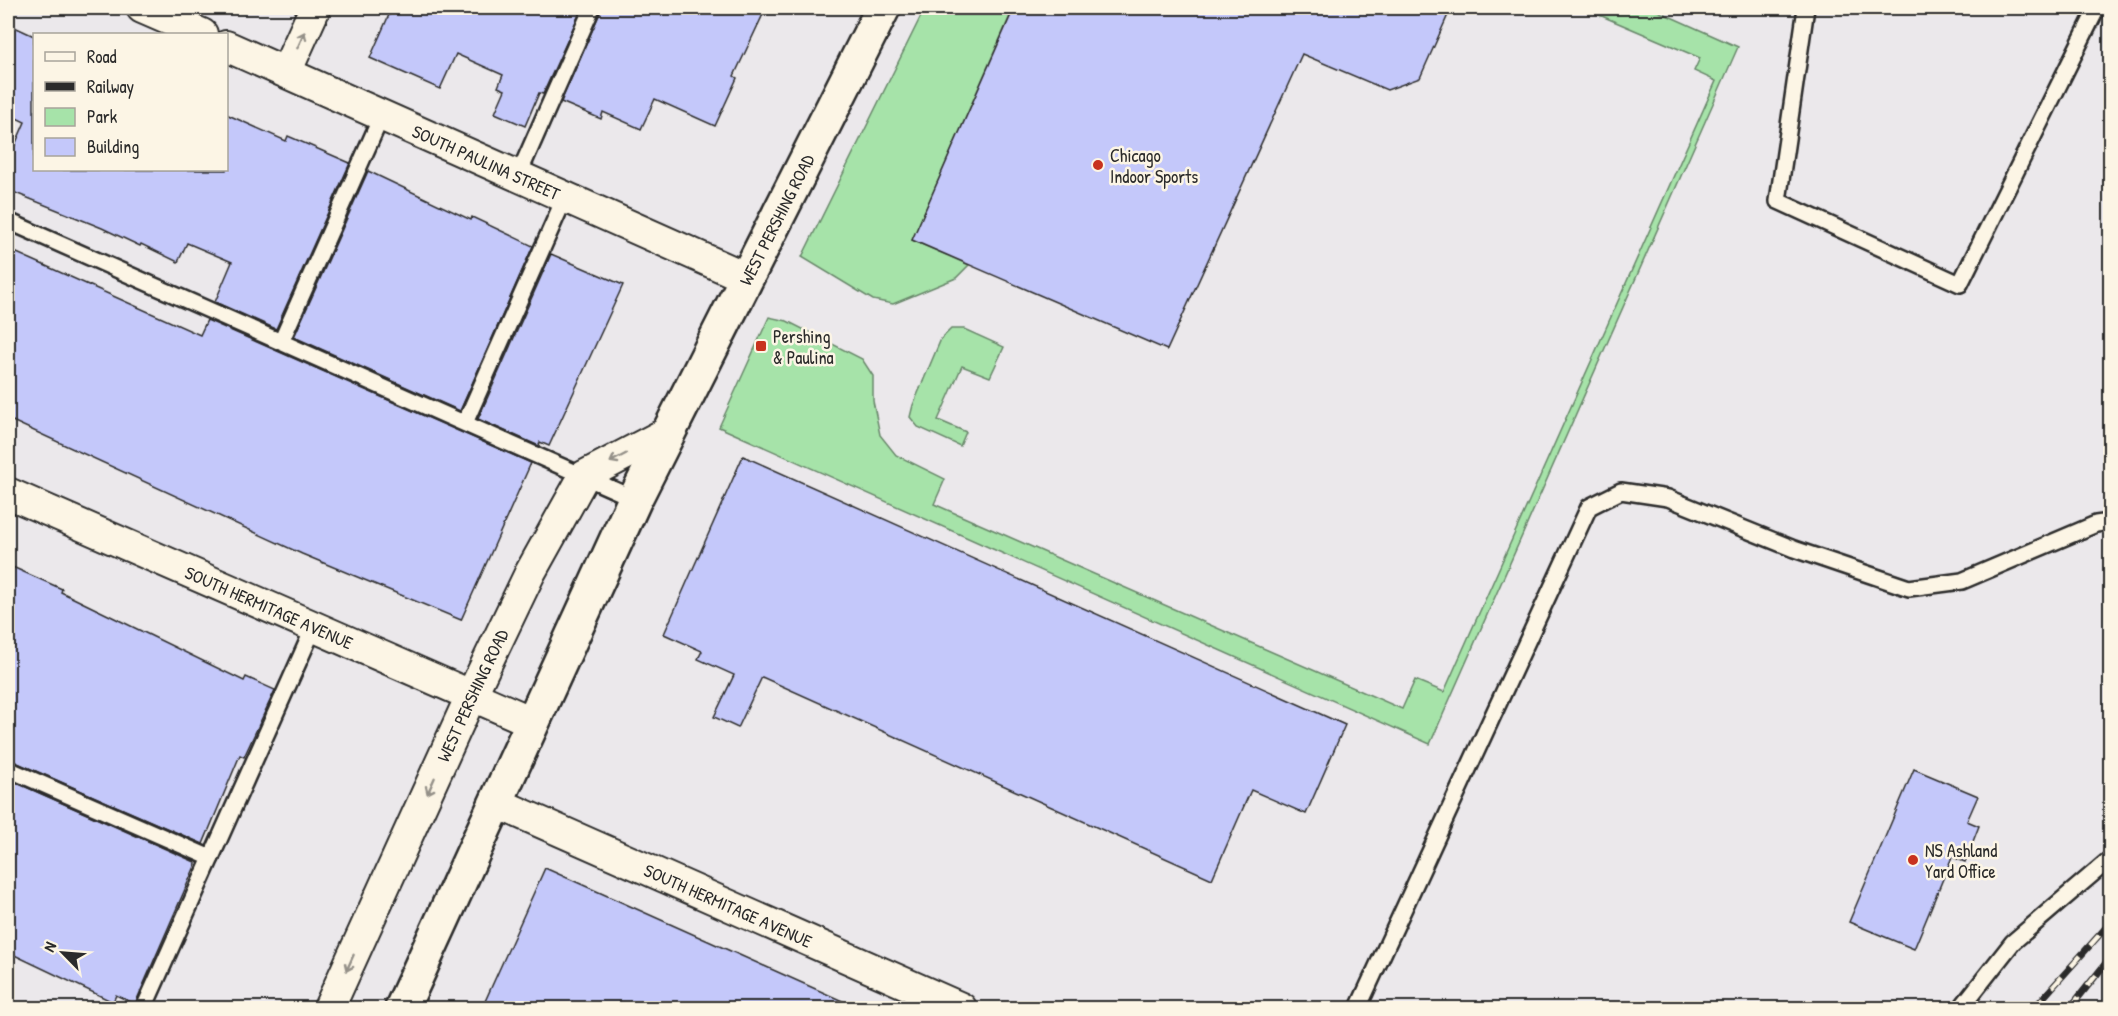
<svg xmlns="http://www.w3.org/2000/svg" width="2118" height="1016" font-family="'Patrick Hand',sans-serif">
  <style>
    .green { fill: #a6e3a9; stroke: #68876a; stroke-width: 1.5 }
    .building { fill: #c4c8fa; stroke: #2b2b2b; stroke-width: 1.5 }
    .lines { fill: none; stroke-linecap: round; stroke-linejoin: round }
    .service-casing { stroke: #2b2b2b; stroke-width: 20 }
    .minor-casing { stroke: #2b2b2b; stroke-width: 34 }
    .secondary-casing { stroke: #2b2b2b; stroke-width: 38 }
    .service { stroke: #fcf5e5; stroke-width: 15 }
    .minor { stroke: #fcf5e5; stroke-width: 30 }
    .secondary { stroke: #fcf5e5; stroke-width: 33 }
    .rail-casing { stroke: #2b2b2b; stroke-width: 7 }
    .rail { stroke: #fcf5e5; stroke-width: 4.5; stroke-dasharray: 14; stroke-linecap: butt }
    .oneway { stroke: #949088 }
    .poi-dot { fill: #c8321e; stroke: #fcf5e5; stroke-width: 2 }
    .labels { text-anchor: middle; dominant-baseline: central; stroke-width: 5; stroke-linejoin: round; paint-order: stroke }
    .poi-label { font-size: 18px; fill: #2b2b2b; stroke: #fcf5e5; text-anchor: start }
    .street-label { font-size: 18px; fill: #2b2b2b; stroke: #fcf5e5 }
  </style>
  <rect width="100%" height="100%" fill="#ebe8eb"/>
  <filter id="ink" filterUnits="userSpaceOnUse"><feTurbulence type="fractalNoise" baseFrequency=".0167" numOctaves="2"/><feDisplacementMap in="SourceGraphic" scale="12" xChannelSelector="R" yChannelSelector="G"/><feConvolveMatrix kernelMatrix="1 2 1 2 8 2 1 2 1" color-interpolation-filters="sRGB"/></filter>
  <g filter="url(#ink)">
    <!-- green -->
    <g class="green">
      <path d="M925 8H1010L1013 9 912 240 969 265 956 278 893 304 873 300 802 257Z"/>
      <path d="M1583 8H1651L1738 47 1430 744 719 427 769 317 787 321 862 359 873 376V401L880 435 896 455 945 479 934 504 1402 709 1415 680 1444 692 1716 81 1694 71 1700 58Z"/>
      <path d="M951 329H964L1004 347 990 377 962 366 938 420 966 432 960 446 918 427 910 417 913 405 941 339Z"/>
    </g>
    <!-- building -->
    <g class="building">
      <path d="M392 8H582L543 94 539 93 525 126 495 113 505 90 498 87 503 75 456 54 440 89 370 58Z"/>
      <path d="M602 8H766L734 76 737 78 715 126 655 99 641 129 603 112 601 119 561 102Z"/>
      <path d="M1014 8H1451L1420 78 1387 90 1302 54 1167 350 912 240Z"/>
      <path d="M8 24 34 36V170H226V114L286 141 288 136 350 163 276 329 215 302 232 262 187 243 178 262 141 244 140 246 102 228 8 190V161L25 122 8 114Z"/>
      <path d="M368 171 471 220 472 217 533 246 460 411 294 337Z"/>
      <path d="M8 249 200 335 207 320 531 463 461 620 302 554 8 419Z"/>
      <path d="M551 254 623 285 549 446 540 442 539 446 478 419Z"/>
      <path d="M743 456 1345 725 1306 814 1251 790 1212 879 762 677 738 728 714 717 734 675 698 659 702 651 664 634Z"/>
      <path d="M8 565 62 589 61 592 244 681 246 677 275 690 244 757 240 755 203 844 8 759Z"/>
      <path d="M1914 769 1978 796 1967 821 1979 826 1965 862 1952 857 1914 949 1849 922Z"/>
      <path d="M8 779 195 862 196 864 135 1004 116 995 113 1002 8 952Z"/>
      <path d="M545 868 858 1008H482Z"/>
    </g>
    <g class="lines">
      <defs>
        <g id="service">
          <path d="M1806 8 1778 201 1960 284 2097 8"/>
          <path d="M518 176 592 8"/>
          <path d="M8 221 635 499"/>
          <path d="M281 342 382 115"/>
          <path d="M465 423 565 197"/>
          <path d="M8 769 211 858"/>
          <path d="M144 1008 314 627"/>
          <path d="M1358 1008 1589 507 1621 491 1668 498 1794 549 1909 588 1962 581 2096 524 2110 522"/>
          <path d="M1961 1008 2013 942 2110 859"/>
        </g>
        <g id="minor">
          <path d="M142 8 202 34"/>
          <path id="s1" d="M226 46 747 278"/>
          <path d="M286 72 315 8"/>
          <path id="s2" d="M8 493 532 722"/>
          <path id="s3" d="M495 802 961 1008"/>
          <path id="s4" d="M329 1008 471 696 530 573 584 476 670 431"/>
        </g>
        <g id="secondary">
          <path id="s5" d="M402 1008 635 499 883 8"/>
        </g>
      </defs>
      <!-- service casing -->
      <use href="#service" class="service-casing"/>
      <!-- minor casing -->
      <use href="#minor" class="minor-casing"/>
      <!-- secondary casing -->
      <use href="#secondary" class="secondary-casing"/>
      <!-- service -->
      <use href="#service" class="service"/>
      <!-- minor -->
      <use href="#minor" class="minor"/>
      <!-- secondary -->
      <use href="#secondary" class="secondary"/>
      <defs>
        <g id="rail">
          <path d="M2034 1008 2110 923"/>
          <path d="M2070 1008 2110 958"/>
        </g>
      </defs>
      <!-- rail casing -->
      <use href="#rail" class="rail-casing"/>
      <!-- rail -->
      <use href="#rail" class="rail"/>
    </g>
    <!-- one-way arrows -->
    <defs><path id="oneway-shaft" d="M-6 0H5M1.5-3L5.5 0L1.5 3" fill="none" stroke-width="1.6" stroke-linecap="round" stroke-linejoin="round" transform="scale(1.5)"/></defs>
    <g class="oneway">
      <use href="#oneway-shaft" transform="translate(301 40) rotate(-66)"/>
      <use href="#oneway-shaft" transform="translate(618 458) rotate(152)"/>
      <use href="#oneway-shaft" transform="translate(431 786) rotate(114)"/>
      <use href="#oneway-shaft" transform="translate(350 963) rotate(114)"/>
    </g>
  </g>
  <!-- markers -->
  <g class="poi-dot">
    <circle cx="1098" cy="165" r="6"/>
    <rect x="755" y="340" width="12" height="12" rx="3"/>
    <circle cx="1913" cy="860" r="6"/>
  </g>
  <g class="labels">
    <!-- poi labels -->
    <g class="poi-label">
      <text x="1110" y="155">Chicago<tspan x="1110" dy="21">Indoor Sports</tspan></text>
      <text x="773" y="336">Pershing<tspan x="773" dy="21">&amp; Paulina</tspan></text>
      <text x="1925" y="850">NS Ashland<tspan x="1925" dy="21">Yard Office</tspan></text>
    </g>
    <!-- street labels -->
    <g class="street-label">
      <text stroke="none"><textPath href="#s1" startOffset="285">SOUTH PAULINA STREET</textPath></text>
      <text stroke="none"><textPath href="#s5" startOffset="873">WEST PERSHING ROAD</textPath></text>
      <text stroke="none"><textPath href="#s2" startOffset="285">SOUTH HERMITAGE AVENUE</textPath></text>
      <text stroke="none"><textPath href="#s4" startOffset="344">WEST PERSHING ROAD</textPath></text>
      <text stroke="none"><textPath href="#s3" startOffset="255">SOUTH HERMITAGE AVENUE</textPath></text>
    </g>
  </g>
  <!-- margin -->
  <rect width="2118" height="1016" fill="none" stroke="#fcf5e5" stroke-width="30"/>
  <rect x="15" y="15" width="2088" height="986" fill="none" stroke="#2b2b2b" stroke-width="2" filter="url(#ink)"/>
  <!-- legend -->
  <rect x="33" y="33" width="195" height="138" fill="#fcf5e5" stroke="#a8a49b" stroke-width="1.5"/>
  <rect x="45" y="52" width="30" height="9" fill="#fcf5e5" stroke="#a8a49b" stroke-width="1.5"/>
  <text x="87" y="63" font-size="18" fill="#2b2b2b">Road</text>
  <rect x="45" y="82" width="30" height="9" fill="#2b2b2b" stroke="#a8a49b" stroke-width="1.5"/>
  <text x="87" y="93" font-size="18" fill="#2b2b2b">Railway</text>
  <rect x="45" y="108" width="30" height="18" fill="#a6e3a9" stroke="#a8a49b" stroke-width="1.5"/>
  <text x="87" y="123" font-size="18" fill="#2b2b2b">Park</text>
  <rect x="45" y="138" width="30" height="18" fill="#c4c8fa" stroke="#a8a49b" stroke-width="1.5"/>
  <text x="87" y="153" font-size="18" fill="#2b2b2b">Building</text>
  <!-- north arrow -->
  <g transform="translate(63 953) rotate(295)" stroke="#fcf5e5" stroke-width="4.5" paint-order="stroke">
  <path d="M0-4.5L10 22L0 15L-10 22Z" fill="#2b2b2b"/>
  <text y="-9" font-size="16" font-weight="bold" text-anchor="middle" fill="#2b2b2b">N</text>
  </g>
</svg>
